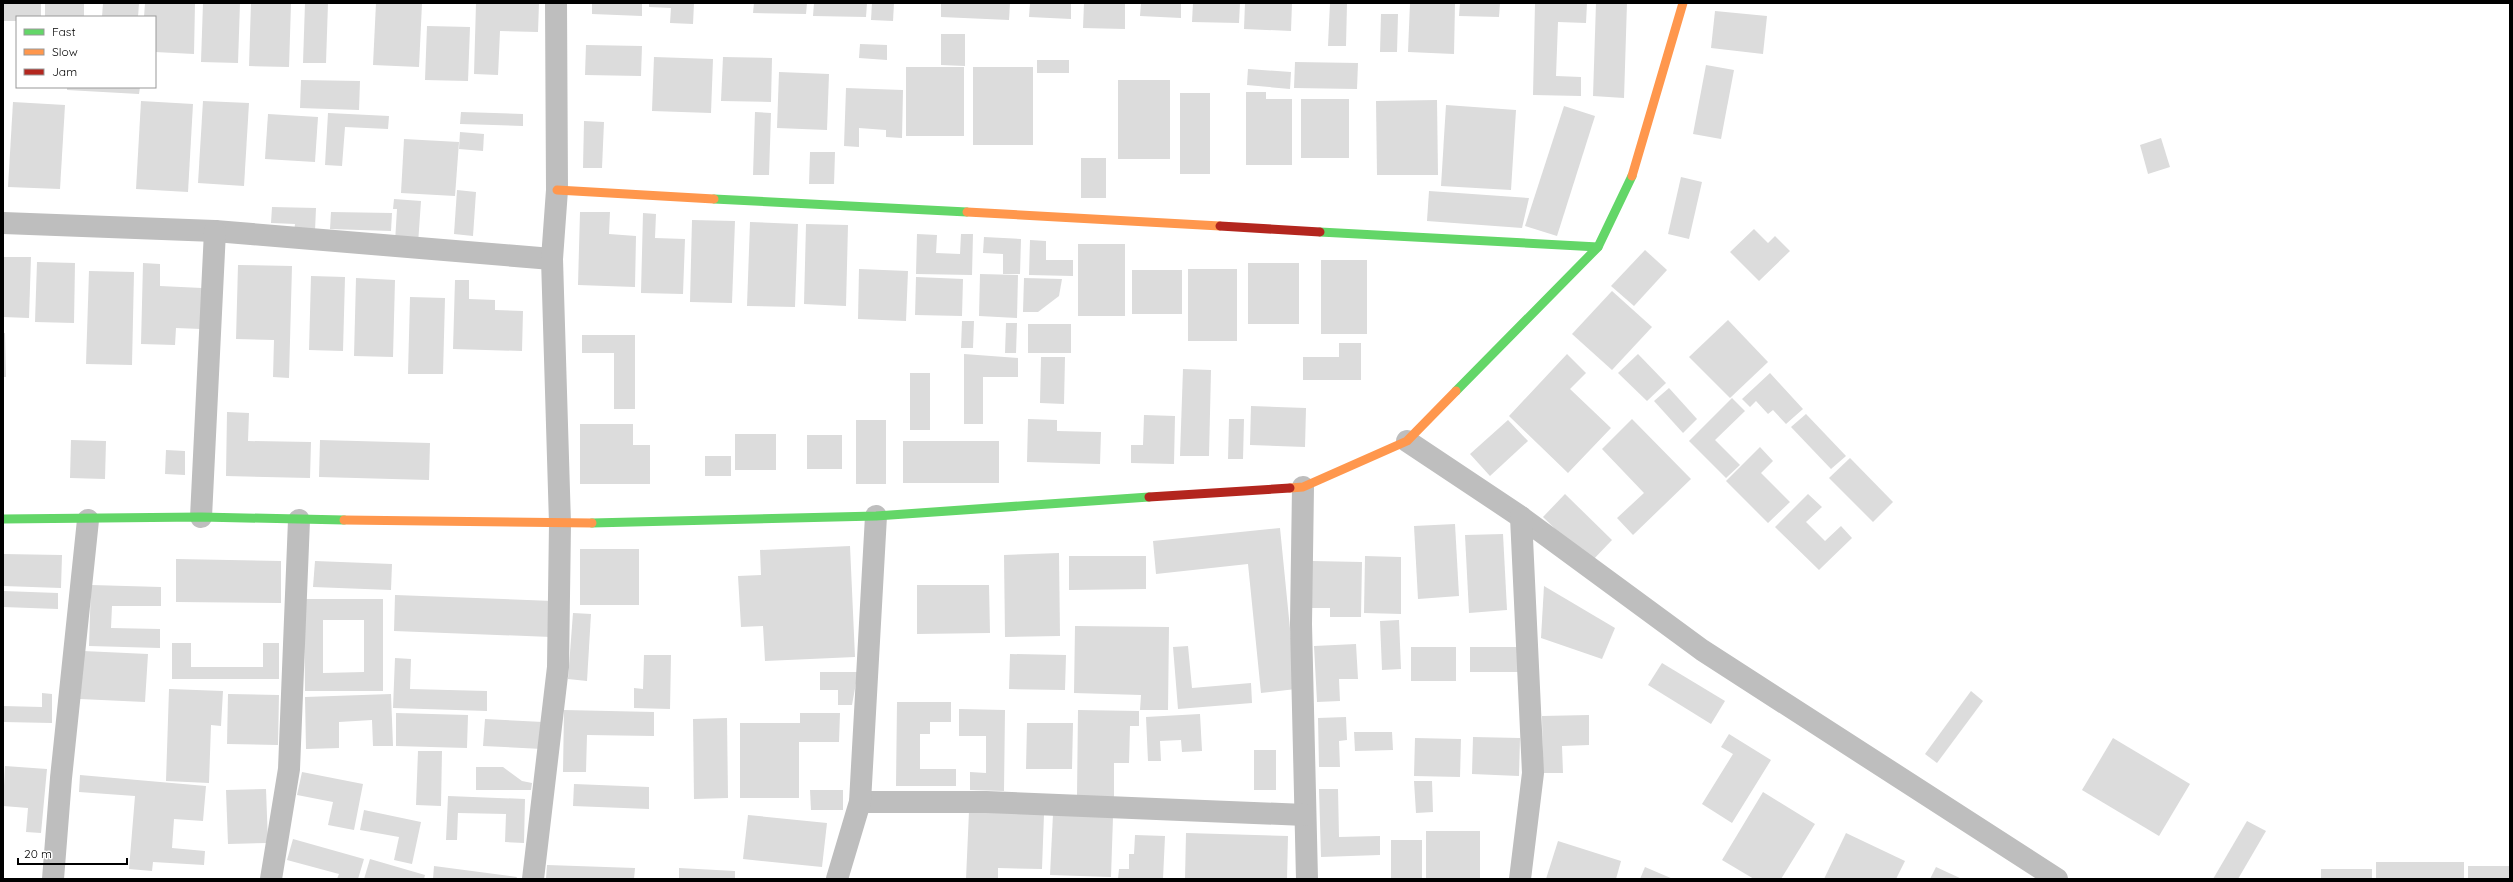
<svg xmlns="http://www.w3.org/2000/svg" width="2513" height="882" font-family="Quicksand,sans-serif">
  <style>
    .building { fill: #dcdcdc; fill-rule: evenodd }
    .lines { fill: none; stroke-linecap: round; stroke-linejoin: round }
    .street { stroke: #bebebe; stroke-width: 22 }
    .fast { stroke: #63d668; stroke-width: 9 }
    .slow { stroke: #ff974d; stroke-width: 9 }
    .jam { stroke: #b3261e; stroke-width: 9 }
  </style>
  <rect width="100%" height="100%" fill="#fff"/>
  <!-- building -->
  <g class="building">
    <path d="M3 3H41V17H17V21H3Z"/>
    <rect x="45" y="3" width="39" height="14"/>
    <path d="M103 3H139L138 17H102Z"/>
    <path d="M145 3H195L194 54 155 52V17H144Z"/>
    <path d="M203 3H240L238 63 201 62Z"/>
    <path d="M251 3H291L289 67 249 66Z"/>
    <path d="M305 3H328L326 63H303Z"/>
    <path d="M376 3H422L419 67 373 65Z"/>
    <path d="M476 3H539L538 32 500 31 498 75 474 74Z"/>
    <path d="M592 3H642V16L592 14Z"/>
    <path d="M649 3H694L693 24 670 23 671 8 649 7Z"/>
    <path d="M754 3H807L806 14 753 13Z"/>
    <path d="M814 3H867L866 17 813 16Z"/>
    <path d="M872 3H894L893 21 871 20Z"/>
    <path d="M941 3H1010L1009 20 941 17Z"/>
    <path d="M1030 3H1071V19L1029 17Z"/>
    <path d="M1084 3H1125V29L1083 28Z"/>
    <path d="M1141 3H1181V18L1140 16Z"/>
    <path d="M1193 3H1240L1239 23 1192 22Z"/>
    <path d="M1245 3H1292L1291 31 1244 29Z"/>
    <path d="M1330 3H1347L1346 46H1328Z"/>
    <path d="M1410 3H1455L1454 54 1408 52Z"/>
    <path d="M1460 3H1500L1499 17 1459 16Z"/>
    <path d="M1535 3H1587L1586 23 1558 22 1556 76 1581 77V96L1533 95Z"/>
    <path d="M1596 3H1627L1624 98 1593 96Z"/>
    <path d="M1715 11 1767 16 1763 54 1711 48Z"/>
    <path d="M1381 14H1398L1397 52H1380Z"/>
    <path d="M427 26 470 27 468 81 425 80Z"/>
    <path d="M941 34H965V66L941 65Z"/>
    <path d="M860 44 887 45V60L859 58Z"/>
    <path d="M586 45 642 46 641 76 585 75Z"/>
    <path d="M654 57 713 59 711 113 652 111Z"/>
    <path d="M723 57 772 58 771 102 721 101Z"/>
    <rect x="1037" y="60" width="32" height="13"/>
    <path d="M1295 62 1358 63 1357 89 1294 88Z"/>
    <path d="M1706 65 1734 70 1721 139 1693 134Z"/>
    <rect x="906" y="67" width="58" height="69"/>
    <rect x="973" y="67" width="60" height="78"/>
    <path d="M1248 69 1291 72 1290 89 1247 85Z"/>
    <path d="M779 72 829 74 827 130 777 128Z"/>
    <path d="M301 80 360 81 359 110 300 108Z"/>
    <rect x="1118" y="80" width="52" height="79"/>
    <path d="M67 87H140L139 94 67 90Z"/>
    <path d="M846 88 903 90 902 138 886 137V130L859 128V147L844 146Z"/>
    <path d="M1246 92H1266V99H1292V165H1246Z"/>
    <rect x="1180" y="93" width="30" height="81"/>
    <rect x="1301" y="99" width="48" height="59"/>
    <path d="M1437 100 1438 175H1377L1376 101Z"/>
    <path d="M141 101 193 104 188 192 136 189Z"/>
    <path d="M203 101 249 103 244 186 198 183Z"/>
    <path d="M13 102 65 105 60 189 8 187Z"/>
    <path d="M1446 105 1516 110 1511 190 1441 186Z"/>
    <path d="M1564 106 1595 116 1557 236 1525 226Z"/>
    <path d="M461 112 523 114V126L460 124Z"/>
    <path d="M755 112 771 113 769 175H753Z"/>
    <path d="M328 113 389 116 388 129 345 127 342 166 325 165Z"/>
    <path d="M268 114 318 117 315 162 265 159Z"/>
    <path d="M584 121 604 122 602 168H583Z"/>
    <path d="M460 132 484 134 483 151 459 149Z"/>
    <path d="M2161 138 2170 167 2148 174 2140 145Z"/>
    <path d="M404 139 459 142 455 196 401 193Z"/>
    <path d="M810 152H835L834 184H809Z"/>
    <rect x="1081" y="158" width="25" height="40"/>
    <path d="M1681 177 1702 182 1689 239 1668 234Z"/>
    <path d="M457 190 476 192 473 236 454 234Z"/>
    <path d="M1429 191 1529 198 1522 228 1427 221Z"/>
    <path d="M394 199 421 201 418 244 395 242 397 209H393Z"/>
    <path d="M272 207 316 208 315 231H294L295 224 271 223Z"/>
    <path d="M331 212 392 213 391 231 330 229Z"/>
    <path d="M580 212H610L609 234 636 236 635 287 578 285Z"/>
    <path d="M643 213 656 214 655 238 685 239 683 294 641 293Z"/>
    <path d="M692 220 735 221 732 303 690 302Z"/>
    <path d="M750 222 798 224 795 307 747 306Z"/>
    <path d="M806 224 848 225 846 306 804 304Z"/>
    <path d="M1754 229 1768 243 1775 236 1790 251 1759 281 1730 252Z"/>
    <path d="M917 234 937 235 936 253 960 254 961 234H973L972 275 916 274Z"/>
    <path d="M984 237 1021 239 1020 274H1003V254L983 253Z"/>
    <path d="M1030 240 1046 241V260H1073V276L1029 275Z"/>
    <rect x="1078" y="244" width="47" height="72"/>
    <path d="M1645 250 1667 270 1634 306 1611 286Z"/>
    <path d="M3 257H31L29 318 3 317Z"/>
    <rect x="1321" y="260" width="46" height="74"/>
    <path d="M37 262 75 263 74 323 35 322Z"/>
    <path d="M143 263 160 264V286L202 288 201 329 176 328 175 345 141 344Z"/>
    <rect x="1248" y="263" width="51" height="61"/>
    <path d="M238 265 292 266 289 378 273 377 274 340 236 339Z"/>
    <path d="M859 269 908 271 906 321 858 319Z"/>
    <rect x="1188" y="269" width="49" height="72"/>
    <rect x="1132" y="270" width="50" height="44"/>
    <path d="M89 271 134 272 132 365 86 364Z"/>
    <path d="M980 274 1018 275 1017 318 979 316Z"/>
    <path d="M311 276 345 277 343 351 309 350Z"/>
    <path d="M916 277 963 279 962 316 915 315Z"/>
    <path d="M356 278 395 280 393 357 354 356Z"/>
    <path d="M1024 278 1062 279 1059 296 1038 312H1023Z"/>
    <path d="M455 280H469V299L495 300V310L523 311 522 351 453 349Z"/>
    <path d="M1612 291 1652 327 1612 370 1572 334Z"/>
    <path d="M410 297 445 298 443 374H408Z"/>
    <path d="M1728 320 1768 362 1730 398 1689 357Z"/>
    <path d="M962 321H974L973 348H961Z"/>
    <path d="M1006 323H1017L1016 353H1005Z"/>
    <rect x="1028" y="324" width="43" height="29"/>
    <path d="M3 333H5L6 377H3Z"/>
    <path d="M582 335H635V409H614V353H582Z"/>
    <path d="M1339 343H1361V380H1303V357H1339Z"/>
    <path d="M964 354 1018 358V377H983V424H964Z"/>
    <path d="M1567 354 1586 373 1570 389 1611 428 1568 473 1509 416Z"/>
    <path d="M1638 354 1666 383 1647 401 1618 373Z"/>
    <path d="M1041 357H1065L1064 404 1040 403Z"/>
    <path d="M1183 369 1211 370 1209 456H1180Z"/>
    <rect x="910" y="373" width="20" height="57"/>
    <path d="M1770 373 1803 409 1786 424 1773 410 1768 414 1756 401 1750 407 1742 399Z"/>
    <path d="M1669 388 1697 419 1683 433 1654 401Z"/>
    <path d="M1732 398 1745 411 1715 440 1740 465 1726 478 1689 441Z"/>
    <path d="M1251 406 1306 408 1305 447 1250 445Z"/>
    <path d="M227 412 249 413 248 441 311 442 310 478 226 476Z"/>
    <path d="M1806 414 1846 456 1831 469 1791 427Z"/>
    <path d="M1144 415 1175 416 1174 464 1131 463V445H1143Z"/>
    <path d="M1028 419 1057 420V431L1101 432 1100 464 1027 462Z"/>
    <path d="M1229 419H1244L1243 459H1228Z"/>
    <path d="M1632 419 1691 479 1633 535 1617 518 1644 493 1602 449Z"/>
    <rect x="856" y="420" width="30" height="64"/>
    <path d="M1508 420 1528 441 1490 476 1470 454Z"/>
    <path d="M580 424H633V445H650V484H580Z"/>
    <rect x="735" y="434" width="41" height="36"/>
    <rect x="807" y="435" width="35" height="34"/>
    <path d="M71 440 106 441 105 479 70 478Z"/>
    <path d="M320 440 430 443 429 480 319 477Z"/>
    <rect x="903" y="441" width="96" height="42"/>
    <path d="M1760 447 1773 461 1761 473 1790 502 1768 523 1726 481Z"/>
    <path d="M166 450 185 451V475L165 474Z"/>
    <rect x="705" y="456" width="26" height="20"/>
    <path d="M1850 458 1893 502 1873 522 1829 478Z"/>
    <path d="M1565 494 1612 540 1590 563 1543 517Z"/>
    <path d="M1808 494 1822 507 1806 522 1825 541 1841 526 1852 538 1819 570 1775 527Z"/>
    <path d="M1455 524 1459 596 1418 599 1414 526Z"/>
    <path d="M1280 528 1296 689 1261 693 1248 564 1156 574 1153 541Z"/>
    <path d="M1503 534 1507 610 1469 613 1465 535Z"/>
    <path d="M850 546 855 657 765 661 763 626 741 627 738 576 761 575 760 550Z"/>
    <rect x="580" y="549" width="59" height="56"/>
    <path d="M1059 553 1060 636 1005 637 1004 555Z"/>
    <path d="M3 554 62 555 61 588 3 586Z"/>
    <path d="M1069 556H1146V589L1069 590Z"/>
    <path d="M1365 556 1401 557V614L1364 613Z"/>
    <path d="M176 559 281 561V603L176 602Z"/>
    <path d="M315 561 392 564 391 590 313 587Z"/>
    <path d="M1312 561 1362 562 1361 617H1330V608H1311Z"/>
    <path d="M91 585 161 587V606H112L111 628 160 629V648L89 646Z"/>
    <path d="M917 585H989L990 633 917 634Z"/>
    <path d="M1544 586 1615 628 1602 659 1541 638Z"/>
    <path d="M3 591 58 593V609L3 607Z"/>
    <path d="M395 595 553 601 551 637 394 631Z"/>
    <path d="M304 599H383V691H305ZM323 620H364V672L323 673Z"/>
    <path d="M573 613 591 614 587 681 568 679Z"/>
    <path d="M1399 620 1401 669 1382 670 1380 621Z"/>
    <path d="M1075 626 1169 627 1168 710H1140L1141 695 1074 693Z"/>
    <path d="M172 643H191V667H263V643H279V679H172Z"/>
    <path d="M1356 644 1358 679H1339L1340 701 1317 702 1314 646Z"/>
    <path d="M1188 646 1192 688 1251 683 1252 703 1178 709 1173 647Z"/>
    <rect x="1411" y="647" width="45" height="34"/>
    <rect x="1470" y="647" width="48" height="25"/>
    <path d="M83 651 148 654 145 702 80 699Z"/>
    <path d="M1010 654 1066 655 1065 690 1009 689Z"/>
    <path d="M644 655H671L670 709 634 708V688L643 689Z"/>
    <path d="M395 658 411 659 410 689 487 691V711L393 708Z"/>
    <path d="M1662 663 1725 701 1711 724 1648 685Z"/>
    <path d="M820 672H858L852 705H838V690H820Z"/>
    <path d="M169 689 223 691 221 726 211 725 209 783 166 781Z"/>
    <path d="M1971 691 1983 701 1937 763 1925 754Z"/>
    <path d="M42 693 52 694V723L3 722V706L42 707Z"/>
    <path d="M228 694 279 695 278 745 227 744Z"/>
    <path d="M391 694 393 746H373L372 720 339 722V748L306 749 305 697Z"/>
    <path d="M897 702H951V722H930V734H920V769H956V786H896Z"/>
    <path d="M959 709 1005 710 1004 791 970 790V772L986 773V736H959Z"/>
    <path d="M564 710 654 712V736L587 735 586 772H563Z"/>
    <path d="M1078 710 1139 711V726H1130L1129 763H1114V797L1077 796Z"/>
    <path d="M396 713 468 715 467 748 396 746Z"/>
    <path d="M800 713H840L839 742H799V798H740V723H800Z"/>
    <path d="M1200 714 1202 751 1182 752 1181 740 1160 741 1161 761H1148L1146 717Z"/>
    <path d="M1589 715V745L1562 746 1563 773H1543L1542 716Z"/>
    <path d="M1346 717 1347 740 1339 741 1340 767H1319L1318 718Z"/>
    <path d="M727 718 728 798 694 799 693 719Z"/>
    <path d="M485 719 543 722 542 749 483 746Z"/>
    <path d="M1027 723H1073L1072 769H1026Z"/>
    <path d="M1354 732H1392L1393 750 1355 751Z"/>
    <path d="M1729 734 1771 760 1732 823 1702 804 1733 754 1721 747Z"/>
    <path d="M1473 737 1520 738 1519 776 1472 774Z"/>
    <path d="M1415 738 1461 739 1460 777 1414 776Z"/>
    <path d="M2113 738 2190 784 2159 836 2082 790Z"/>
    <rect x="1254" y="750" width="22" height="40"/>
    <path d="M418 751H442L441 806 416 805Z"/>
    <path d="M5 766 47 769 41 833 26 832 28 808 3 806Z"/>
    <path d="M476 767H503L522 781 532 783 531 790H476Z"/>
    <path d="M302 772 363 784 354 830 328 825 333 802 297 795Z"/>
    <path d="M80 775 206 786 203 821 174 819 172 848 205 851 204 865 153 862 152 871 129 869 135 796 79 792Z"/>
    <path d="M1414 781H1432L1433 812 1416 813Z"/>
    <path d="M574 784 649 787V809L573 806Z"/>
    <path d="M266 789 268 843 228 844 226 790Z"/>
    <path d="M1319 789H1338L1339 837 1380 836V855L1321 857Z"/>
    <path d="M810 790H843V810H811Z"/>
    <path d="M1763 792 1815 824 1781 879H1754L1722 860Z"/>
    <path d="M448 796 525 799 524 843 505 842 506 814 458 813 457 840H446Z"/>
    <path d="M364 810 421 822 412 864 394 860 399 837 360 830Z"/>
    <path d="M969 811 1044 814 1042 869 998 868V879H966Z"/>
    <path d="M1053 814 1113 817 1111 877 1050 875Z"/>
    <path d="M748 815 827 823 822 867 743 859Z"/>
    <path d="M2247 821 2266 831 2238 879H2213Z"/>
    <rect x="1426" y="831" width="54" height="48"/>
    <path d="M1186 833 1288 836 1287 879H1185Z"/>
    <path d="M1846 833 1905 861 1896 879H1824Z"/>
    <path d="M1135 835 1165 836 1163 879H1118L1119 869H1129V854H1134Z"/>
    <path d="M293 839 364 859 358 879H337L339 874 287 860Z"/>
    <rect x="1391" y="840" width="31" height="39"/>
    <path d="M1558 841 1621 861 1616 879H1546Z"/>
    <path d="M370 859 425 875 424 879H364Z"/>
    <rect x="2376" y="862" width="88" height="17"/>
    <path d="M547 865 635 868 634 879H546Z"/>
    <path d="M434 866 517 877 516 879H433Z"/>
    <rect x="2468" y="866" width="42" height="13"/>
    <path d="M1645 867 1673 879H1640Z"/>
    <path d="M1936 867 1962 879H1930Z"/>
    <path d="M679 868 735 871V879H679Z"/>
    <rect x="2321" y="869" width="51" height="10"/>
  </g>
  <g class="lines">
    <!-- street -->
    <g class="street">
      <path d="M3 223 215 231 552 259"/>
      <path d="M1407 441 1521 517 1702 650 2057 879"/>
      <path d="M1303 487 1301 624 1307 879"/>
      <path d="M201 517 215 231"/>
      <path d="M860 802H986L1305 815"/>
      <path d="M53 879 61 778 88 520"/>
      <path d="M271 879 289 769 299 520"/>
      <path d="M533 879 558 667 560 524 552 259 557 190 556 3"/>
      <path d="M837 879 860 802 876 516"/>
      <path d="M1520 879 1533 773 1521 517"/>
    </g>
    <!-- fast -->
    <g class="fast">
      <path d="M714 199 967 212"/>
      <path d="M1320 232 1598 247"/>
      <path d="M1456 391 1598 247 1632 176"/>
      <path d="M3 519 201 517 344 520"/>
      <path d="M592 523 876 516 1149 497"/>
    </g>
    <!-- slow -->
    <g class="slow">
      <path d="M1632 176 1683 3"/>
      <path d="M557 190 714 199"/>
      <path d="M967 212 1220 226"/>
      <path d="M1290 488 1303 487 1407 441 1456 391"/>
      <path d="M344 520 592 523"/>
    </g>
    <!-- jam -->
    <g class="jam">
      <path d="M1220 226 1320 232"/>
      <path d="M1149 497 1290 488"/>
    </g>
  </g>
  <!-- border -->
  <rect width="2513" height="882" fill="none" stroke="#000000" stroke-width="8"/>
  <!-- legend -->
  <rect x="16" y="16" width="140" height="72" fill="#ffffff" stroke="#999999"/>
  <rect x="24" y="29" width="20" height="6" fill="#63d668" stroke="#999999"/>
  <text x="52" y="36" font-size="12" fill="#000000">Fast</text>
  <rect x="24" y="49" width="20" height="6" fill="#ff974d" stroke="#999999"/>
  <text x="52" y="56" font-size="12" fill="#000000">Slow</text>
  <rect x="24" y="69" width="20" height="6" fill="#b3261e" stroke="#999999"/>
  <text x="52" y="76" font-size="12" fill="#000000">Jam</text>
  <!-- scale -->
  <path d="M18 858v6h109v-6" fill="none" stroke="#000000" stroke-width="2"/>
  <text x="24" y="858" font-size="12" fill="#000000" stroke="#ffffff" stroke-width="3" paint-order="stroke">20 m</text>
</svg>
